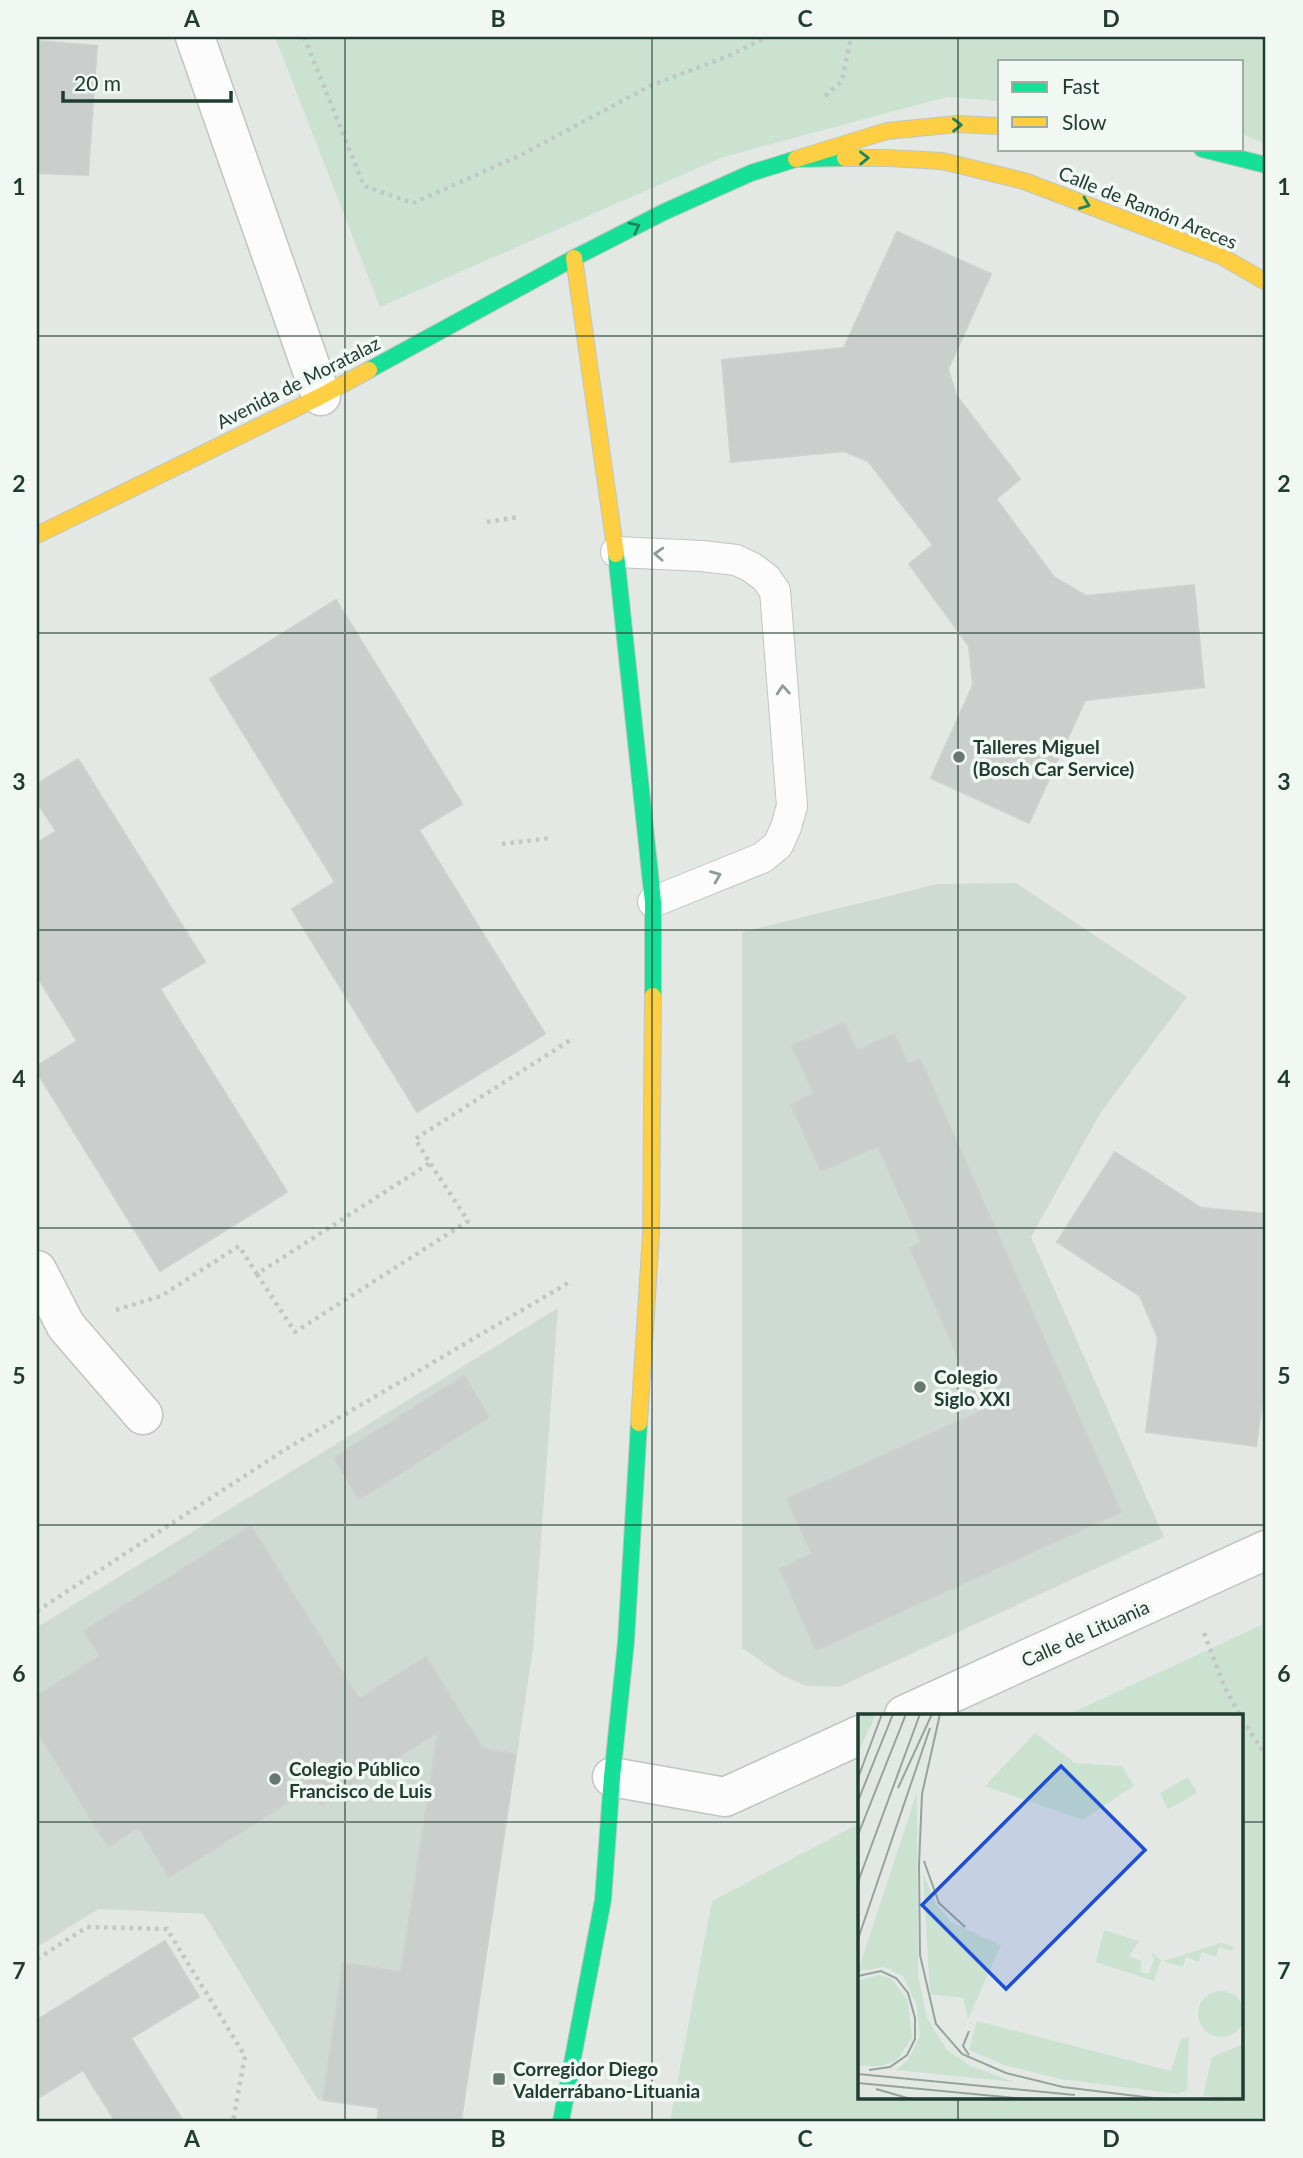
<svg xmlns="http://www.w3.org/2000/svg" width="1303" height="2158" font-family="Lato,sans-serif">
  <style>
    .built { fill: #d0dad5 }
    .green { fill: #cce2d0 }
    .building { fill: #cacfcd; stroke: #ccd1ce; stroke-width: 2 }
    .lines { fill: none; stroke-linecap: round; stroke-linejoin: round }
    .lane-casing { stroke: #c0c5c2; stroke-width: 32 }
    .street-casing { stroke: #c0c5c2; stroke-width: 41 }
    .fast-casing { stroke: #bfc6c2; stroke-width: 18 }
    .slow-casing { stroke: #bfc6c2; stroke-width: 18 }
    .path { stroke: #c0c8c5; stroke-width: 4.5; stroke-dasharray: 3.5 5; stroke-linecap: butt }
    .lane { stroke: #fbfcfb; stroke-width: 30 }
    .street { stroke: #fbfcfb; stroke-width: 38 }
    .fast { stroke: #16e098; stroke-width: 16 }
    .slow { stroke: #ffcf43; stroke-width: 16 }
    .oneway { stroke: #1c8660 }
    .oneway2 { stroke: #8e9c96 }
    .grid { fill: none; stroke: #213c32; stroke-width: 2; stroke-opacity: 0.55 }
    .poi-dot { fill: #657871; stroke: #f1f8f4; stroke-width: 2.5 }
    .labels { text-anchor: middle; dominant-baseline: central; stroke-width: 7; stroke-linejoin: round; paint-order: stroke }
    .street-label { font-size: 19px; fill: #213c32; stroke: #f1f8f4 }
    .poi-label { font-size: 19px; font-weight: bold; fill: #213c32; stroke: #f1f8f4; text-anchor: start }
    .inset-road { fill: none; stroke: #95a39d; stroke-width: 2 }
    .view { fill: #1d4ed8; fill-opacity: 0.15; stroke: #1d4ed8; stroke-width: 3.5 }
    .inset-edge { fill: none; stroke: #213c32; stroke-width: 3.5 }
    .neatline { fill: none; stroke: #213c32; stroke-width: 2.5 }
    .grid-label { font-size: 23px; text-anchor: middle; font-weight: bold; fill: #213c32 }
  </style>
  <rect width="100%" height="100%" fill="#e3e8e5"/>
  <!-- built -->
  <g class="built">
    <path d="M1016 883 1187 997 1101 1112 1031 1237 1164 1537 839 1687 806 1686 783 1676 742 1648V932L938 884Z"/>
    <path d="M558 1308 533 1649 461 2121H377L379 2108 318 2100 204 1914 99 1909 37 1947V1627Z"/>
  </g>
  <!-- green -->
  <g class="green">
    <path d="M275 37H1266V144L1242 134V61H1000V101L947 97 723 157 380 307Z"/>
    <path d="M1266 1623V2121H670L712 1901 860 1823V2097H1242V1715H1067Z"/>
  </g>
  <!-- building -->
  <g class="building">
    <path d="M37 41 97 46 88 175 37 173Z"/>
    <path d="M897 232 991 274 948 369 956 395 1020 479 996 499 1054 577 1086 596 1194 585 1204 687 1085 700 1029 823 931 778 973 685 969 646 909 564 933 545 868 461 844 451 731 462 722 360 844 348Z"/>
    <path d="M336 600 462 804 419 830 545 1034 417 1112 292 909 335 882 210 679Z"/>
    <path d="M78 759 205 962 160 989 287 1192 160 1271 37 1072V1066L77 1041 37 976V843L56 831 37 802V784Z"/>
    <path d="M844 1023 857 1051 894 1034 908 1064 920 1059 1121 1512 816 1650 780 1569 812 1554 787 1499 982 1411 910 1248 921 1243 878 1146 821 1171 791 1105 814 1093 792 1046Z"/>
    <path d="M1115 1152 1201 1208 1266 1214V1375L1256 1446 1146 1432 1158 1338 1140 1296 1057 1242Z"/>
    <path d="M464 1376 489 1417 359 1499 334 1458Z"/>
    <path d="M251 1526 359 1699 426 1657 483 1749 516 1754 461 2121H377L379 2108 323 2100 343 1963 401 1972 438 1732 321 1805 311 1788 169 1877 138 1827 108 1847 37 1731V1696L100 1656 84 1631Z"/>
    <path d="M165 1941 199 1997 131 2038 183 2121H115L83 2070 37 2099V2020Z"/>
  </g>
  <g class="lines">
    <defs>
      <path id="lane" d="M616 552 702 556 736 560 751 567 766 578 775 591 792 806 786 827 778 845 762 858 653 902"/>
      <g id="street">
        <path d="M195 37 321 396"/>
        <path d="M37 1270 66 1326 143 1415"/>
        <path d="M904 1715 1266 1550"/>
        <path d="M612 1777 725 1797 860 1735"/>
      </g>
      <g id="fast">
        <path d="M1202 149 1266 165"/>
        <path d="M369 370 574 258 664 212 751 173 796 159 845 158"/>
        <path d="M616 554 653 902V996"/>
        <path d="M561 2121 603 1900 612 1777 626 1642 639 1423"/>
      </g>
      <g id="slow">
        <path d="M845 158H888L942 161 1024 181 1221 256 1266 282"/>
        <path d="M796 159 887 131 957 124 1000 126"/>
        <path d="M574 258 616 554"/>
        <path d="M37 535 321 396 369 370"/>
        <path d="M639 1423 651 1234 653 996"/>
      </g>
    </defs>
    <!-- lane casing -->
    <use href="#lane" class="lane-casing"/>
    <!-- street casing -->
    <use href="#street" class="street-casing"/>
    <!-- fast casing -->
    <use href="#fast" class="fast-casing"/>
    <!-- slow casing -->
    <use href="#slow" class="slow-casing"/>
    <!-- path -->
    <g class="path">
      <path d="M304 37 364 186 413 203 521 155 650 86 728 56 767 37"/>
      <path d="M825 96 842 81 851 37"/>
      <path d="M487 522 518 517"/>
      <path d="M502 844 551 838"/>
      <path d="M257 1274 295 1332 468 1221 430 1163"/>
      <path d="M116 1310 161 1296 239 1246 257 1274 430 1163 415 1139 572 1039"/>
      <path d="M37 1611 286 1449 568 1283"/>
      <path d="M1204 1633 1224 1686 1240 1715"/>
      <path d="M1242 1719 1266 1756"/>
      <path d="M37 1959 87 1927 167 1929 245 2056 233 2121"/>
    </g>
    <!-- lane -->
    <use href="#lane" class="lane"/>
    <!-- street -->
    <use href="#street" class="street"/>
    <!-- fast -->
    <use href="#fast" class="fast"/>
    <!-- slow -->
    <use href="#slow" class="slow"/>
  </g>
  <!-- one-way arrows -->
  <defs><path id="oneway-chevron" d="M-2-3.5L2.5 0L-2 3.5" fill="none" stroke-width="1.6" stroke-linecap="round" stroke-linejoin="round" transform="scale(1.75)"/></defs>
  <g class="oneway">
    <use href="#oneway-chevron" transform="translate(957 125) rotate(-1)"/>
    <use href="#oneway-chevron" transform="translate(864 158) rotate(-1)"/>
    <use href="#oneway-chevron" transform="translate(1085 204) rotate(21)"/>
    <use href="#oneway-chevron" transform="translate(635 227) rotate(-27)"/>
  </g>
  <g class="oneway2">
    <use href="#oneway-chevron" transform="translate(659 554) rotate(-177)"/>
    <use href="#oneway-chevron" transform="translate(783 690) rotate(-94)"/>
    <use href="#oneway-chevron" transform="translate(716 876) rotate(-22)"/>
  </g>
  <!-- grid -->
  <path class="grid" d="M345 37V2121M652 37V2121M958 37V1715M37 336H1266M37 633H1266M37 930H1266M37 1228H1266M37 1525H1266M37 1822H860M1242 1822H1266M958 2097V2121"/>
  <!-- markers -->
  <g class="poi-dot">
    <circle cx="959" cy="757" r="7"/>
    <circle cx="920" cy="1387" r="7"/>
    <circle cx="275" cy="1779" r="7"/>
    <rect x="492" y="2072" width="14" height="14" rx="3.5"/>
  </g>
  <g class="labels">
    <!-- street labels -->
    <g class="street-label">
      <text transform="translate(1148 207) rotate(22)">Calle de Ramón Areces</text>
      <text transform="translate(298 382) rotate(-27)">Avenida de Moratalaz</text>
      <text transform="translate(1085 1633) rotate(-24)">Calle de Lituania</text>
    </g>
    <!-- poi labels -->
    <g class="poi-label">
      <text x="973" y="746">Talleres Miguel<tspan x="973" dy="22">(Bosch Car Service)</tspan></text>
      <text x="934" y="1376">Colegio<tspan x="934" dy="22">Siglo XXI</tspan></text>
      <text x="289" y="1768">Colegio Público<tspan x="289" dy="22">Francisco de Luis</tspan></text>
      <text x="513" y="2068">Corregidor Diego<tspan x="513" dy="22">Valderrábano-Lituania</tspan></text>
    </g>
  </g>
  <!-- overview -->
  <g transform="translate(858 1714)">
    <rect width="385" height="385" fill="#e3e8e5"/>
    <path d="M4 0H18L0 39V12ZM177 19 217 49 264 52 276 72 225 106 127 72ZM330 63 339 79 310 95 302 79ZM59 78 60 261 69 304 89 336 113 352 156 368 37 356 50 346 62 322 59 292 45 262 26 253 0 257ZM65 159 78 190 93 208 143 231 110 305 105 284 72 280ZM246 216 281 227 271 242 283 247V258L291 260 296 245 293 238 303 246 296 267 238 248ZM363 229 376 233 374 237 361 233 358 243 344 238 341 248 328 243 325 253 305 247ZM20 261 33 264 50 287 54 324 39 346 23 352H0V267ZM340 300a23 23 0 1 1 46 0a23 23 0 1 1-46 0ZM119 307 313 357 323 325 331 323 329 376 320 380 202 365 146 351 111 336ZM385 330V385L345 382 354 343Z" fill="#cce2d0"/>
    <path class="inset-road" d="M82 0 64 80 61 151 62 241 78 310 104 340 148 359 205 373 303 385M0 64 24 0M40 74 74 0M0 87 35 0M0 121 48 0M66 147 81 189 107 213M0 168 62 0M0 225 72 14M0 262 23 257 38 264 50 279 57 304V325L49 341 32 353 11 356M111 317 105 332 111 341M0 360 217 381M0 369 168 385M18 375 53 385"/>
    <path class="view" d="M203 52 287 136 148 275 64 191Z"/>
    <rect width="385" height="385" class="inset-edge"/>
  </g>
  <!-- border -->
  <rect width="1303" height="2158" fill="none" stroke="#f1f8f4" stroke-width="77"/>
  <!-- legend -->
  <rect x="998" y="60" width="245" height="91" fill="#f1f8f4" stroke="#9eada6" stroke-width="2"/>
  <rect x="1012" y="82" width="35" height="10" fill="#16e098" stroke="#9eada6" stroke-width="2"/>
  <text x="1062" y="94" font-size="21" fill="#213c32">Fast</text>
  <rect x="1012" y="117" width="35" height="10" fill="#ffcf43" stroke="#9eada6" stroke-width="2"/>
  <text x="1062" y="130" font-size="21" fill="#213c32">Slow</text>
  <!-- scale -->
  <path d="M63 91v10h168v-10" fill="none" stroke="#213c32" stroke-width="3.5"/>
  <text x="74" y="91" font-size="21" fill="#213c32" stroke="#f1f8f4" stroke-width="5" paint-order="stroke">20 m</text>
  <rect x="38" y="38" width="1226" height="2082" class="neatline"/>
  <g class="grid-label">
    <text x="192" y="27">A</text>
    <text x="498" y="27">B</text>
    <text x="805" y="27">C</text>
    <text x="1111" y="27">D</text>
    <text x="19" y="195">1</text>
    <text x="1284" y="195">1</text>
    <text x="19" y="492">2</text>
    <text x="1284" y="492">2</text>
    <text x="19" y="790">3</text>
    <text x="1284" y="790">3</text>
    <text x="19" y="1087">4</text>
    <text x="1284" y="1087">4</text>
    <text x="19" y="1384">5</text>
    <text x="1284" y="1384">5</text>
    <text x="19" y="1682">6</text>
    <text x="1284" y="1682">6</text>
    <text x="19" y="1979">7</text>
    <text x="1284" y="1979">7</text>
    <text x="192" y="2147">A</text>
    <text x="498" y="2147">B</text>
    <text x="805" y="2147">C</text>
    <text x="1111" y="2147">D</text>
  </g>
</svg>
